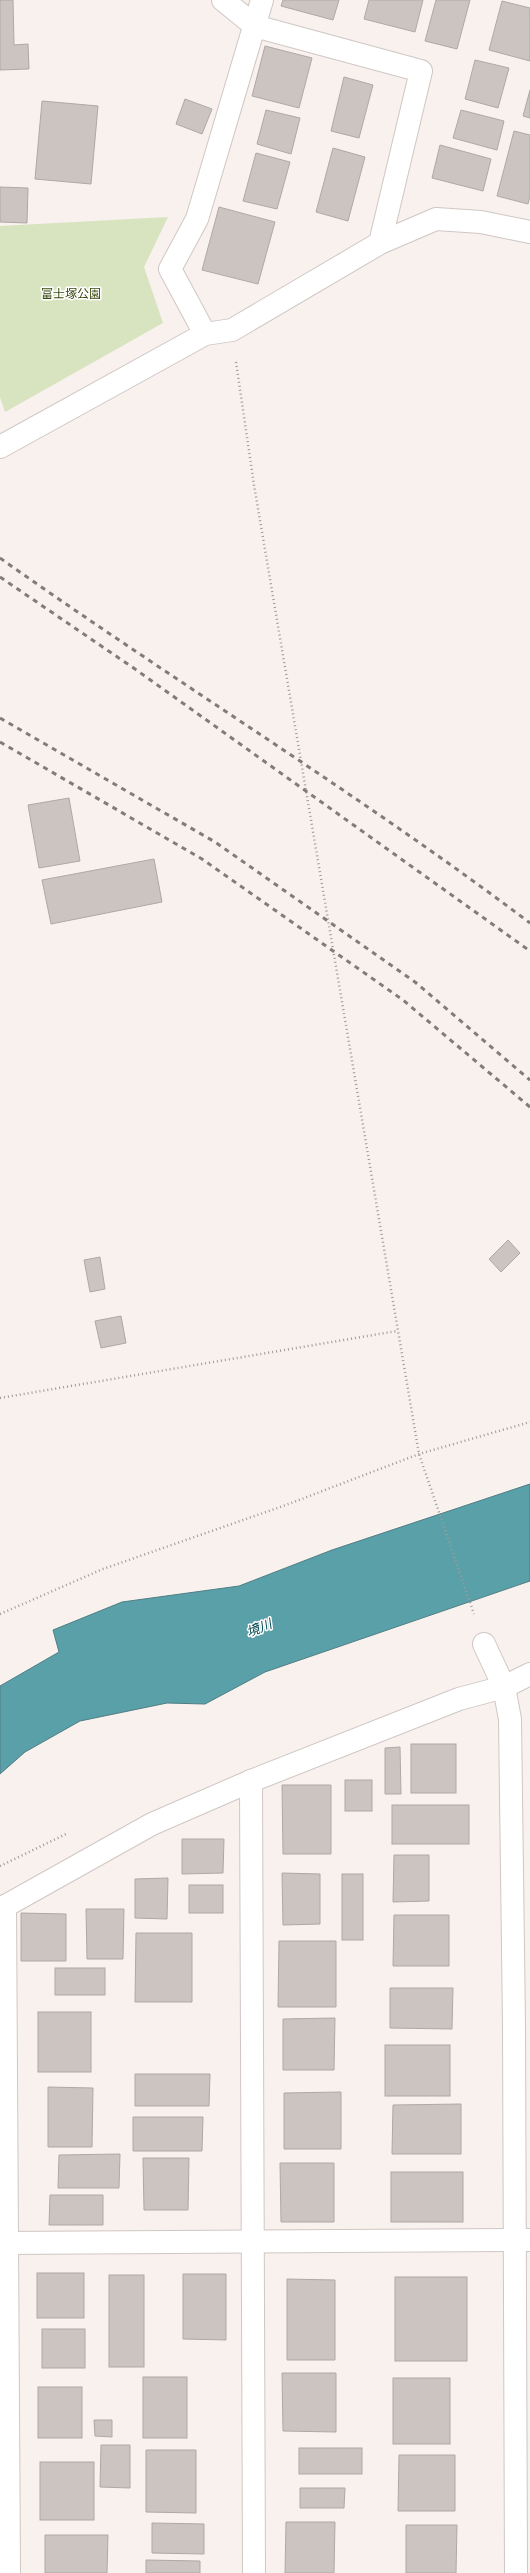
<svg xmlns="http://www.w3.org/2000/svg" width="530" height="2573" font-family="Figtree,'Noto Sans JP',sans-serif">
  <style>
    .green { fill: #d7e4bf }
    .water { fill: #5aa0a9; stroke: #4e7e84 }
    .building { fill: #ccc4c0; stroke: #afa8a4 }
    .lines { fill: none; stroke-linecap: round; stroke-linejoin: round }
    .minor-casing { stroke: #cfc7c4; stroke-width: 24 }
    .tertiary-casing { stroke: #cfc7c4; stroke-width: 24 }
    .path { stroke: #9f9a97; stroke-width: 2.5; stroke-dasharray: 1 3; stroke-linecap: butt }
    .minor { stroke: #fff; stroke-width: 22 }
    .tertiary { stroke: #fff; stroke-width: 22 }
    .rail { stroke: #817c7a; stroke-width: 3; stroke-dasharray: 5 5; stroke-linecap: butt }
    .labels { text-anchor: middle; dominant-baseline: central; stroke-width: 3; stroke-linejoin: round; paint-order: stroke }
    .park-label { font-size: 12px; fill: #37460d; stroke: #fff }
    .water-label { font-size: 13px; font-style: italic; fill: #02464d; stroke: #fff }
  </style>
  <rect width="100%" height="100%" fill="#f9f1ed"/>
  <!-- green -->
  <path class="green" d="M168 217 144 267 163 323 5 412 0 397V226Z"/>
  <!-- water -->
  <path class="water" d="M530 1484V1581L265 1672 205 1704 167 1703 80 1721 25 1752 0 1774V1686L59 1652 53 1630 122 1602 239 1586 332 1550Z"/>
  <!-- building -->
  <g class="building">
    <path d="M0 0H13L14 45 28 44 29 69 0 70Z"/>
    <path d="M283 0H339L333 20 281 6Z"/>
    <path d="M369 0H423L415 32 364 19Z"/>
    <path d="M436 0H470L457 49 425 41Z"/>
    <path d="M502 1 530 8V61L489 50Z"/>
    <path d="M265 46 312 58 299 108 252 96Z"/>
    <path d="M475 60 509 68 498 108 465 99Z"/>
    <path d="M344 77 373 85 359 138 331 131Z"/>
    <path d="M530 90V118L523 116Z"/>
    <path d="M185 99 212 109 202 134 176 124Z"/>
    <path d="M42 101 98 106 91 184 35 179Z"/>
    <path d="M266 110 300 118 291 154 257 144Z"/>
    <path d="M461 110 504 121 497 150 453 138Z"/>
    <path d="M514 131 530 135V196L528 204 497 196Z"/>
    <path d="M440 145 491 159 483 191 432 178Z"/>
    <path d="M333 148 365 157 348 221 316 212Z"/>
    <path d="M256 153 290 162 277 209 243 201Z"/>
    <path d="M0 187 28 188 27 223 0 222Z"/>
    <path d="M219 207 275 222 258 284 202 270Z"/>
    <path d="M69 798 80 861 39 868 28 805Z"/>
    <path d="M154 859 162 902 51 924 42 880Z"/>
    <path d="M508 1240 520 1253 501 1272 489 1259Z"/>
    <path d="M100 1257 105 1289 90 1292 84 1260Z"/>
    <path d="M121 1316 126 1343 101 1348 95 1321Z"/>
    <rect x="411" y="1744" width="45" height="49"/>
    <path d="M400 1747 401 1794H385V1748Z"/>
    <rect x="345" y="1780" width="27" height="31"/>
    <path d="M282 1785H331V1854H283Z"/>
    <rect x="392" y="1805" width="77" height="39"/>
    <path d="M182 1839H224L223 1873 182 1874Z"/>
    <path d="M394 1855H429V1901L393 1902Z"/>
    <path d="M282 1873 320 1874V1924L283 1925Z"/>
    <rect x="342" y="1874" width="21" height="66"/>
    <path d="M168 1878 167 1919 135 1918V1879Z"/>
    <rect x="189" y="1885" width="34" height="28"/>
    <path d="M86 1909H124L123 1959H87Z"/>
    <path d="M21 1913 66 1914V1961H21Z"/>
    <path d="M394 1915H449V1966H393Z"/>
    <path d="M136 1933H192V2002H135Z"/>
    <path d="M279 1941H336V2007H278Z"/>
    <rect x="55" y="1968" width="50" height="27"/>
    <path d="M390 1988H453L452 2029 390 2028Z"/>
    <rect x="38" y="2012" width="53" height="60"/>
    <path d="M335 2018 334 2070H283V2019Z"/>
    <rect x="385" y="2045" width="65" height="51"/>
    <path d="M135 2074H210L209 2106H135Z"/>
    <path d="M48 2087 93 2088 92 2147H48Z"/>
    <path d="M341 2092V2149H284V2093Z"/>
    <path d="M461 2104V2154H392L393 2105Z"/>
    <path d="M133 2117H203L202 2151H133Z"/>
    <path d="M120 2154 119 2188H58L59 2155Z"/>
    <path d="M143 2158H189L188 2210H144Z"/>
    <path d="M280 2163H334V2222H281Z"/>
    <rect x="391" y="2172" width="72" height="50"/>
    <path d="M50 2195H103V2225H49Z"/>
    <rect x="37" y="2273" width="47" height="45"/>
    <path d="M183 2274H226V2340L183 2339Z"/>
    <rect x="109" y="2275" width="35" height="92"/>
    <rect x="395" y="2277" width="72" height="84"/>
    <path d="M287 2279 335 2280V2360H287Z"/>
    <rect x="42" y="2329" width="43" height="39"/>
    <path d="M282 2373H336V2432L283 2431Z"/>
    <rect x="143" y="2377" width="44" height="61"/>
    <rect x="393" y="2378" width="57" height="66"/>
    <rect x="38" y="2387" width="44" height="51"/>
    <path d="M94 2420H112V2437L95 2436Z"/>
    <path d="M101 2445H130V2488L100 2487Z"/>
    <rect x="299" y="2448" width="63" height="26"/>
    <path d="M146 2450H196V2513L146 2512Z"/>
    <path d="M399 2455H455V2511H398Z"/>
    <rect x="40" y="2462" width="54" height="58"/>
    <path d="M300 2488H345L344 2508H300Z"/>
    <path d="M286 2522H335L334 2573H285Z"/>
    <path d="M152 2523 204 2524V2554L152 2553Z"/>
    <path d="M406 2525H457L456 2573H406Z"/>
    <path d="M45 2535H108L107 2573H45Z"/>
    <path d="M146 2560 200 2561V2573H146Z"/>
  </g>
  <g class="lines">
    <defs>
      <g id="minor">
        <path d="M223 0 255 26 421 71 380 243"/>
        <path d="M205 334 170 269 197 219 262 0"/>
        <path d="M484 1644 504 1687 510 1719 514 2026 516 2573"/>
        <path d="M251 1781 254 2573"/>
        <path d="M5 1906 9 2573"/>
        <path d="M0 1909 152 1824 251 1781 459 1699 504 1687 530 1674"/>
        <path d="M0 2243 529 2240"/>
      </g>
      <path id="tertiary" d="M0 447 205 334 232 330 380 243 436 219 481 222 530 232"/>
    </defs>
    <!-- minor casing -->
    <use href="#minor" class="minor-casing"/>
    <!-- tertiary casing -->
    <use href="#tertiary" class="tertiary-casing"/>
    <!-- path -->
    <g class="path">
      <path d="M236 362 254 485 419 1454 474 1614"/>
      <path d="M0 1398 397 1331"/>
      <path d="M0 1614 103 1569 286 1505 419 1454 530 1422"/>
      <path d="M0 1866 66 1834"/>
    </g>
    <!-- minor -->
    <use href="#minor" class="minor"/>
    <!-- tertiary -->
    <use href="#tertiary" class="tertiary"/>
    <!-- rail -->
    <g class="rail">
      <path d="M0 558C175 682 359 794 530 923"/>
      <path d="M0 577 135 669 530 951"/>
      <path d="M0 718 215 842 415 982 530 1080"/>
      <path d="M0 742 202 859 403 1000 530 1107"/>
    </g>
  </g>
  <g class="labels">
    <!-- park labels -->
    <g class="park-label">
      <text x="71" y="294">富士塚公園</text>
    </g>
    <!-- water labels -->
    <g class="water-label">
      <text transform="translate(259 1628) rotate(-22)">境川</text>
    </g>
  </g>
</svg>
